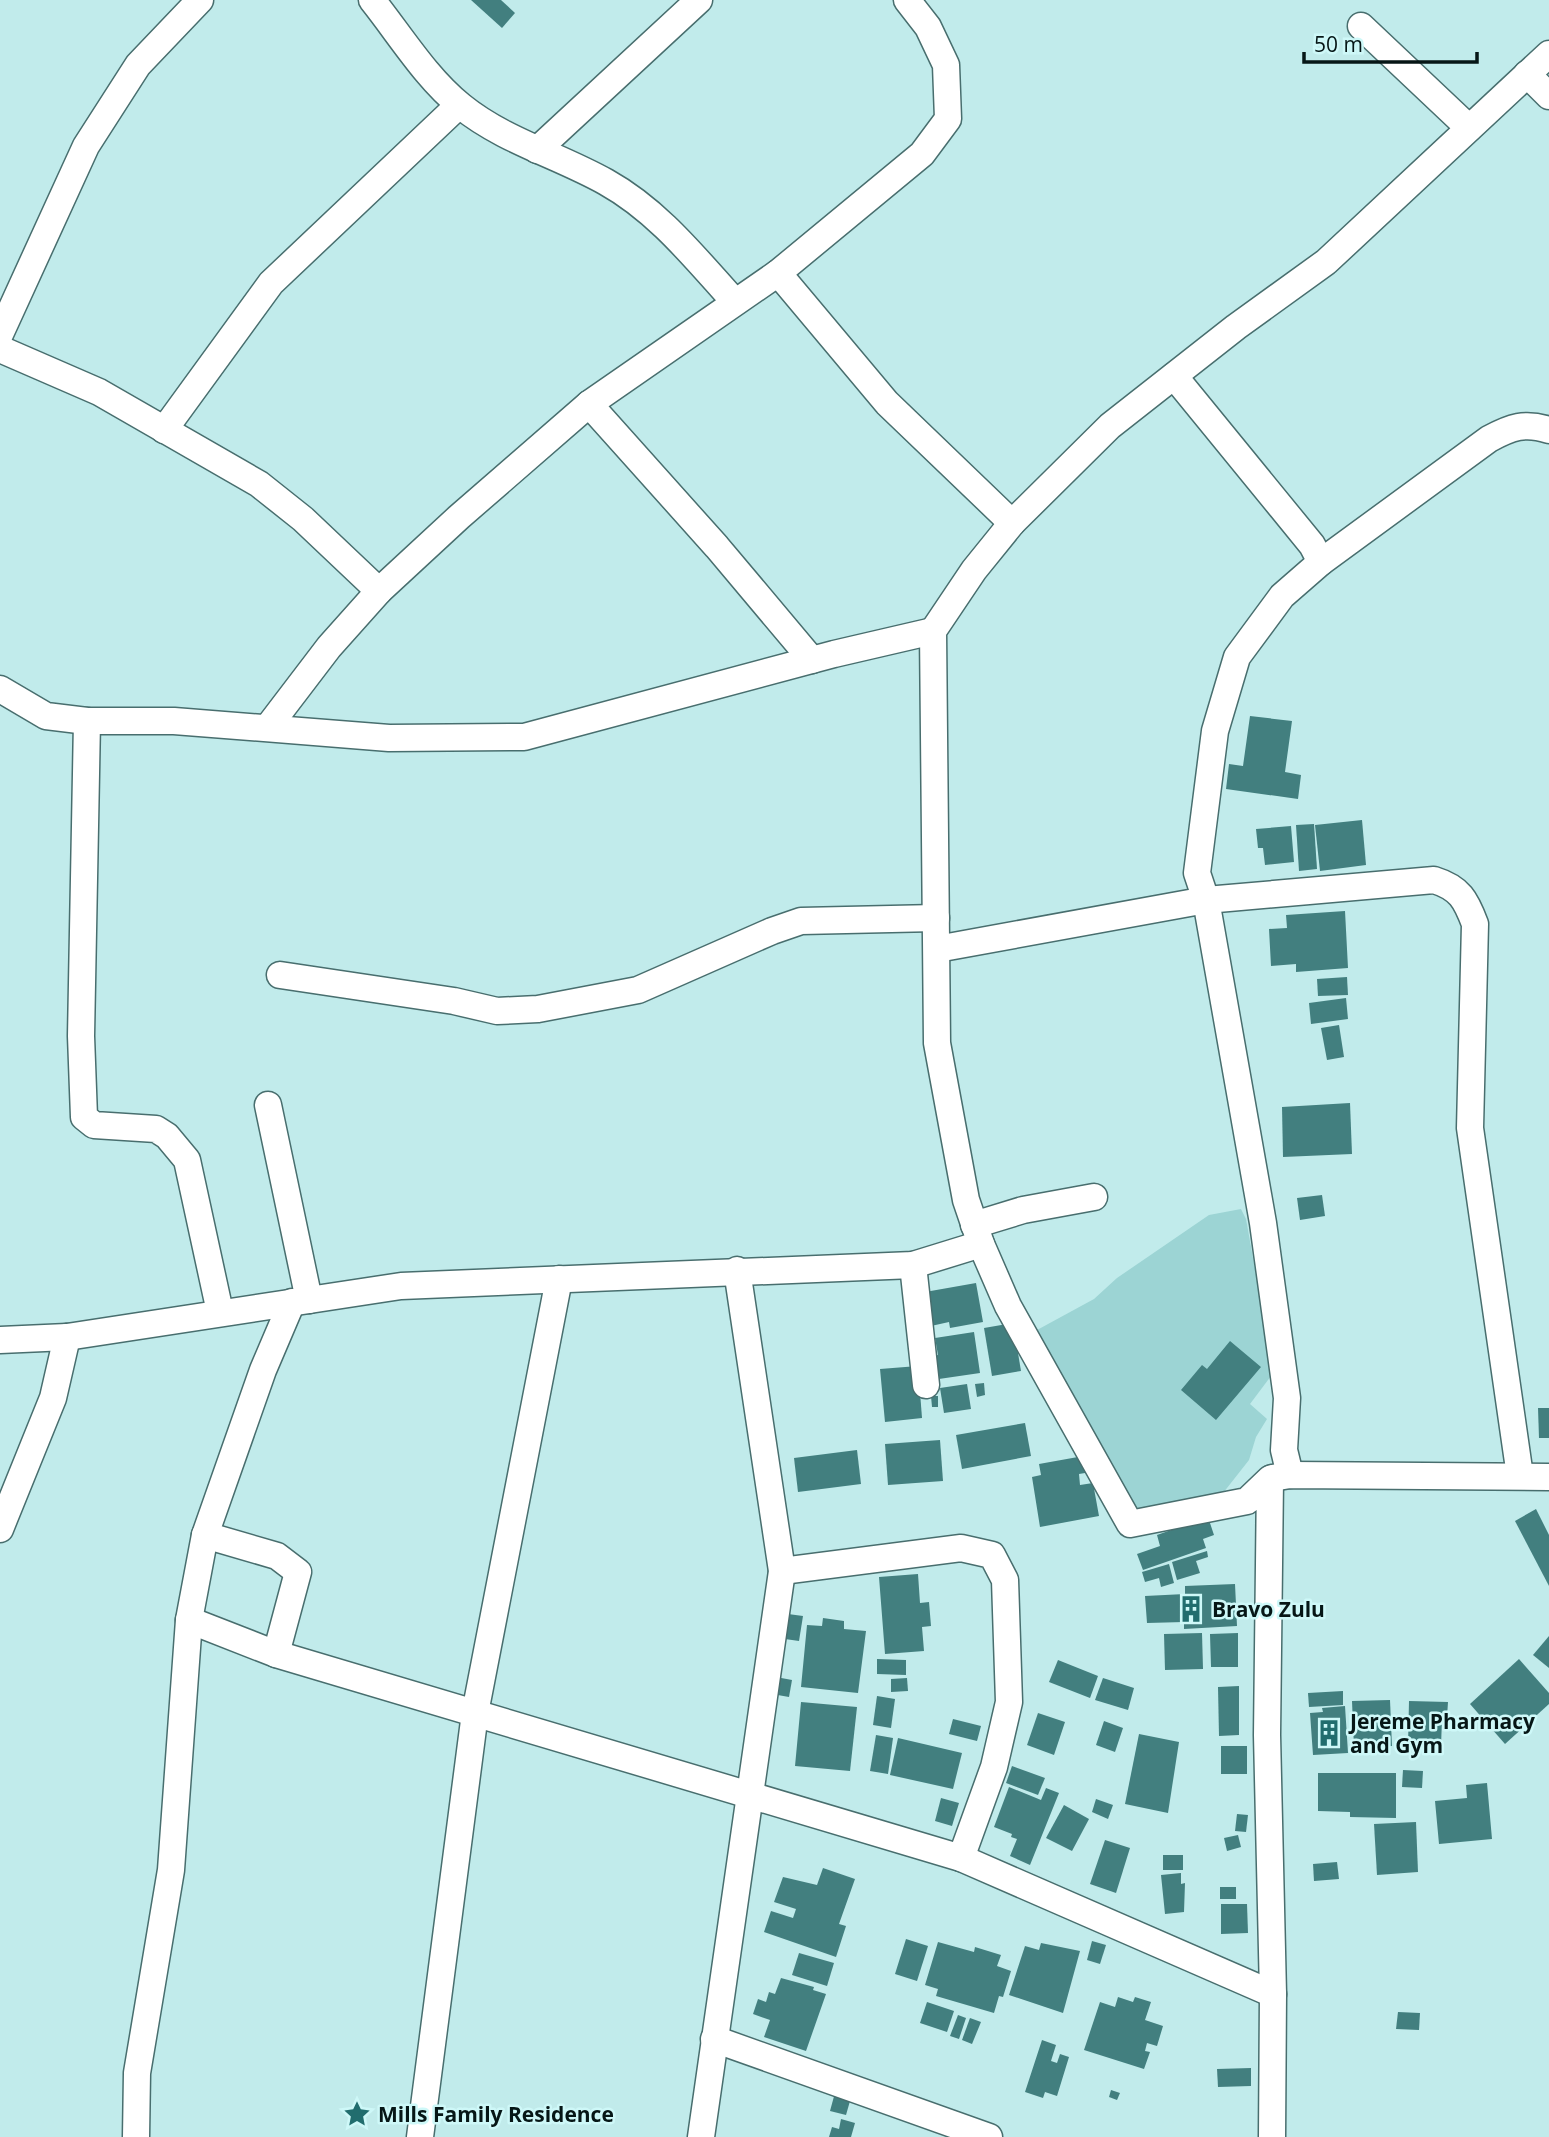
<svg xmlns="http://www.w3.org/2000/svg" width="1549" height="2137" font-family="'Open Sans',sans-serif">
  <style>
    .green { fill: #9cd4d4 }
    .building { fill: #427f7f }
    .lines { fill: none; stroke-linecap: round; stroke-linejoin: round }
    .minor-casing { stroke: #486e6e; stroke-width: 29 }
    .minor { stroke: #fff; stroke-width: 26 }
    .labels { text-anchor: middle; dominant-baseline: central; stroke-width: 5; stroke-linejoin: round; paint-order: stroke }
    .poi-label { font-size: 21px; font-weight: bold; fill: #061616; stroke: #cef8f8; text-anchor: start }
  </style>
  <rect width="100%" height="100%" fill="#c1ebeb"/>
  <!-- green -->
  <path class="green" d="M1241 1209 1246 1219 1271 1358V1376L1250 1404 1267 1419 1256 1437 1249 1460 1216 1502 1131 1517 1044 1362 1037 1330 1094 1299 1117 1278 1209 1215Z"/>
  <!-- building -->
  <g class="building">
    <path d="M471 0H501L515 13 502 28Z"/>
    <path d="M1250 716 1292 721 1285 772 1301 775 1298 799 1226 789 1229 764 1243 766Z"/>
    <path d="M1362 820 1366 865 1320 871 1315 825Z"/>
    <path d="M1314 824 1317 869 1299 871 1296 825Z"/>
    <path d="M1291 826 1294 862 1265 865 1263 848H1258L1256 829Z"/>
    <path d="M1345 911 1348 968 1296 972V964L1271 966 1269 929 1287 928 1286 915Z"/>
    <path d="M1347 977 1348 995 1318 996 1317 979Z"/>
    <path d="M1346 998 1348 1019 1311 1024 1309 1003Z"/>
    <path d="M1339 1025 1344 1057 1327 1060 1321 1028Z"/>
    <path d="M1350 1103 1352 1154 1283 1157 1282 1107Z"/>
    <path d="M1322 1195 1325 1216 1300 1220 1297 1198Z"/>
    <path d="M976 1283 983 1322 950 1328 949 1322 931 1326 925 1292Z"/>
    <path d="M1013 1323 1021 1371 992 1376 984 1328Z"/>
    <path d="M974 1332 980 1373 932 1380 928 1357 938 1355 935 1338Z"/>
    <path d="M1230 1341 1261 1367 1216 1420 1181 1390 1202 1365 1207 1369Z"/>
    <path d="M918 1366 922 1418 885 1422 880 1369Z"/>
    <path d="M984 1383 985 1395 977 1397 975 1384Z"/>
    <path d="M967 1384 971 1409 944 1413 940 1388Z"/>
    <path d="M931 1396H938V1407H932Z"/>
    <path d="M1538 1408H1549V1438H1539Z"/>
    <path d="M1025 1423 1031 1456 962 1469 956 1435Z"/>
    <path d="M940 1440 943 1481 888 1485 885 1444Z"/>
    <path d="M857 1450 861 1484 798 1492 794 1458Z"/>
    <path d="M1089 1455 1091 1472 1079 1474 1080 1485 1093 1483 1099 1516 1040 1527 1032 1477 1041 1475 1039 1464Z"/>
    <path d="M1536 1509 1549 1535V1586L1515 1521Z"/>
    <path d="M1208 1517 1214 1535 1203 1539 1206 1548 1143 1570 1137 1554 1160 1546 1157 1535Z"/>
    <path d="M1207 1551 1208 1557 1196 1561 1200 1573 1177 1580 1172 1562Z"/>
    <path d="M1169 1564 1174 1583 1161 1587 1159 1578 1145 1582 1142 1572Z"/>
    <path d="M918 1574 920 1603 929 1602 931 1626 922 1627 924 1651 885 1654 879 1577Z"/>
    <path d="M1235 1584 1237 1626 1184 1629V1622L1147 1623 1145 1596 1185 1594V1586Z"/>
    <path d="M788 1614 803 1616 799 1641 785 1639Z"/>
    <path d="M823 1618 844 1621V1629L866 1631 858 1693 801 1687 807 1625 822 1626Z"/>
    <path d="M1202 1633 1203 1669 1165 1670 1164 1634Z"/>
    <path d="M1238 1633V1667H1211L1210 1634Z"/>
    <path d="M1549 1636V1668L1533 1655Z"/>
    <path d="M877 1659 906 1660V1675L877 1674Z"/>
    <path d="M1519 1659 1549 1693V1704L1505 1744 1470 1704Z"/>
    <path d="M1058 1660 1098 1676 1090 1698 1049 1682Z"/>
    <path d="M776 1677 792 1680 789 1697 772 1694Z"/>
    <path d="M907 1678 908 1691 891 1692V1679Z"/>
    <path d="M1103 1678 1134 1688 1128 1710 1095 1700Z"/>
    <path d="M1239 1686V1735L1219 1736 1218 1687Z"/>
    <path d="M1343 1691V1705L1309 1707 1308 1693Z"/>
    <path d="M877 1696 895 1699 891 1728 873 1725Z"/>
    <path d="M1390 1700 1392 1746 1354 1748 1352 1701Z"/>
    <path d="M1409 1701 1448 1702 1447 1717 1442 1718 1441 1747 1408 1746Z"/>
    <path d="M801 1702 857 1707 850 1771 795 1766Z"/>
    <path d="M1345 1706 1348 1753 1313 1755 1310 1713 1323 1712 1322 1708Z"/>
    <path d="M1038 1713 1065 1722 1054 1755 1027 1745Z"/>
    <path d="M953 1719 981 1726 977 1741 949 1734Z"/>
    <path d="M1104 1721 1123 1728 1115 1752 1096 1745Z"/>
    <path d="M1139 1734 1179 1742 1168 1813 1125 1804Z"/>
    <path d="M876 1735 893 1738 888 1774 870 1771Z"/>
    <path d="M898 1738 962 1753 953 1789 890 1775Z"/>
    <rect x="1221" y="1746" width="26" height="28"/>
    <path d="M1012 1766 1045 1778 1038 1795 1006 1783Z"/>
    <path d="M1403 1770 1423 1771 1422 1788 1402 1787Z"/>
    <path d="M1318 1773H1396V1818L1350 1817V1812L1318 1811Z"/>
    <path d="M1487 1783 1492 1839 1439 1844 1435 1801 1467 1798 1466 1785Z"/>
    <path d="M1009 1787 1041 1800 1046 1788 1059 1793 1030 1865 1010 1856 1017 1839 1011 1837 1012 1834 994 1827Z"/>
    <path d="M941 1798 959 1803 952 1826 935 1821Z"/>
    <path d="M1096 1799 1113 1805 1108 1819 1092 1812Z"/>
    <path d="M1064 1805 1089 1819 1072 1851 1046 1838Z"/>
    <path d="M1237 1814 1248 1815 1246 1832 1235 1831Z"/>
    <path d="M1416 1822 1418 1872 1377 1875 1374 1824Z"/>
    <path d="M1238 1835 1241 1847 1227 1851 1224 1838Z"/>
    <path d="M1105 1840 1130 1848 1116 1893 1090 1884Z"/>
    <rect x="1163" y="1855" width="20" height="15"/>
    <path d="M1337 1862 1339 1879 1314 1881 1313 1864Z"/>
    <path d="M823 1868 855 1879 839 1924 846 1926 836 1957 764 1932 771 1911 793 1918 796 1909 774 1902 783 1877 817 1885Z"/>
    <path d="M1181 1873V1884L1185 1883 1184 1912 1165 1914 1161 1875Z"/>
    <rect x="1220" y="1887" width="16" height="12"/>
    <path d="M1221 1904H1247L1248 1933 1221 1934Z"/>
    <path d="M906 1939 928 1946 917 1981 895 1974Z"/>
    <path d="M1092 1941 1106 1945 1100 1964 1087 1960Z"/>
    <path d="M938 1942 974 1952 975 1947 1001 1955 997 1966 1011 1971 1003 1997 999 1996 994 2013 936 1996 938 1989 925 1985Z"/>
    <path d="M1041 1943 1080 1951 1063 2013 1009 1995 1025 1946 1039 1950Z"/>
    <path d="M799 1953 834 1963 827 1986 792 1975Z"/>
    <path d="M781 1978 814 1987 813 1990 826 1994 806 2051 764 2037 770 2020 753 2014 758 1999 766 2002 769 1992 775 1994Z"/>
    <path d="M1118 1997 1133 2002 1135 1997 1151 2002 1145 2020 1163 2026 1157 2046 1147 2043 1145 2051 1150 2052 1144 2069 1084 2050 1100 2002 1115 2007Z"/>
    <path d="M927 2002 954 2011 947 2032 920 2023Z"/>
    <path d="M1398 2012 1420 2013 1419 2030 1396 2029Z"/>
    <path d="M958 2015 966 2018 959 2039 950 2036Z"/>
    <path d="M970 2018 981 2022 972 2044 962 2040Z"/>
    <path d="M1042 2040 1056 2045 1051 2061 1057 2063 1060 2054 1069 2057 1057 2096 1045 2092 1043 2098 1025 2092Z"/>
    <path d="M1251 2068V2086L1218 2087 1217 2069Z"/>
    <path d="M836 2089 850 2101 846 2115 830 2111Z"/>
    <path d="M1111 2090 1120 2093 1117 2100 1109 2097Z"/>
    <path d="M841 2119 855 2123 851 2137H829L832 2127 839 2129Z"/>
  </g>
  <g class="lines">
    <defs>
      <g id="minor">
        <path d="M372 0C400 35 426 78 461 106 504 141 558 155 606 182 658 211 695 258 734 301"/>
        <path d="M1361 26 1469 128"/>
        <path d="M1527 74 1549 96"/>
        <path d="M537 150 699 0"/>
        <path d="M778 273 887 403 1012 523"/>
        <path d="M0 334 86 146 138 65 200 0"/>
        <path d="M0 349 99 392 259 484 303 519 379 591"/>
        <path d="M1174 376 1312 545 1321 562"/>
        <path d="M589 404 717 547 812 660"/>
        <path d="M164 430 271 283 459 105"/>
        <path d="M0 689 46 716 87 721H174L389 738 524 737 834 654 933 631"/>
        <path d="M87 721 81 1036 84 1117 94 1125 156 1129 167 1136 187 1160 220 1312"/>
        <path d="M268 727 329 647 379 591 459 517 589 404 778 273 922 154 948 119 946 65 928 27 907 0"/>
        <path d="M937 949 1206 900 1434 880C1460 888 1466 900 1475 924L1470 1128 1520 1476"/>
        <path d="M280 975 454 1001 497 1011 538 1009 638 990 772 931 801 921 936 918"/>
        <path d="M268 1105 309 1300"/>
        <path d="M974 1225 1023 1210 1094 1197"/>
        <path d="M913 1265 926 1385"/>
        <path d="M0 1340 67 1337 401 1286 913 1265 981 1244"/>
        <path d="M1290 1475 1284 1450 1287 1398 1263 1223 1206 900 1197 873 1215 731 1237 657 1282 596 1321 562 1489 439C1511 427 1525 422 1549 430"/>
        <path d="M1272 1478 1290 1475 1549 1477"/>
        <path d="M0 1529 53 1398 67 1337"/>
        <path d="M205 1535 277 1556 298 1572 276 1654"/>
        <path d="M782 1571 961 1548 992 1555 1005 1580 1009 1702 994 1767 961 1858"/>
        <path d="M189 1620 276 1654 961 1858 1273 1994"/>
        <path d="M714 2039 989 2137"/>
        <path d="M136 2137 137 2073 171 1870 189 1620 205 1535 263 1370 292 1302"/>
        <path d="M420 2137 475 1713 559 1279"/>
        <path d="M701 2137 782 1571 737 1270"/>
        <path d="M1272 2137 1273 1994 1267 1735 1270 1479 1247 1501 1130 1524 1008 1306 981 1244 966 1200 937 1043 933 631 974 570 1012 523 1110 426 1236 327 1326 262 1549 54"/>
      </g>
    </defs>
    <!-- minor casing -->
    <use href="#minor" class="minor-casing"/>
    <!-- minor -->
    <use href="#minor" class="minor"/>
  </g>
  <!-- icons -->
  <defs>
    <symbol id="building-bare" viewBox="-9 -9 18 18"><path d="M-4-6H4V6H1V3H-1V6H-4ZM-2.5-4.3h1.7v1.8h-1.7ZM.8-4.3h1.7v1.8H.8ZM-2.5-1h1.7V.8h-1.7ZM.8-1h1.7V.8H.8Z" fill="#216d6e" stroke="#cef8f8" stroke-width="2.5" paint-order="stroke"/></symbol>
    <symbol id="sight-bare" viewBox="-9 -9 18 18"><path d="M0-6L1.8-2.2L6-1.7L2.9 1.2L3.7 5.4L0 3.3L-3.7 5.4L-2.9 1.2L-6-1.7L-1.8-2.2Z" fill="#216d6e" stroke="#cef8f8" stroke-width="2.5" paint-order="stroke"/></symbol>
  </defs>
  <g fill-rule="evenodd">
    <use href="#building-bare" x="1172" y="1590" width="38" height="38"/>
    <use href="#building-bare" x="1310" y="1714" width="38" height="38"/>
    <use href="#sight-bare" x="338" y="2095" width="38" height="38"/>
  </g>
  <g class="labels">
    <!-- poi labels -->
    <g class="poi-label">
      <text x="1212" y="1609">Bravo Zulu</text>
      <text x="1350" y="1721">Jereme Pharmacy<tspan x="1350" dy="24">and Gym</tspan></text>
      <text x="378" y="2114">Mills Family Residence</text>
    </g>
  </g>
  <!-- scale -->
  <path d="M1304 52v10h173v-10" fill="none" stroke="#061616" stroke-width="3.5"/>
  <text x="1314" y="52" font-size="21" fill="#061616" stroke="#cef8f8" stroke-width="5" paint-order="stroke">50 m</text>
</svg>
